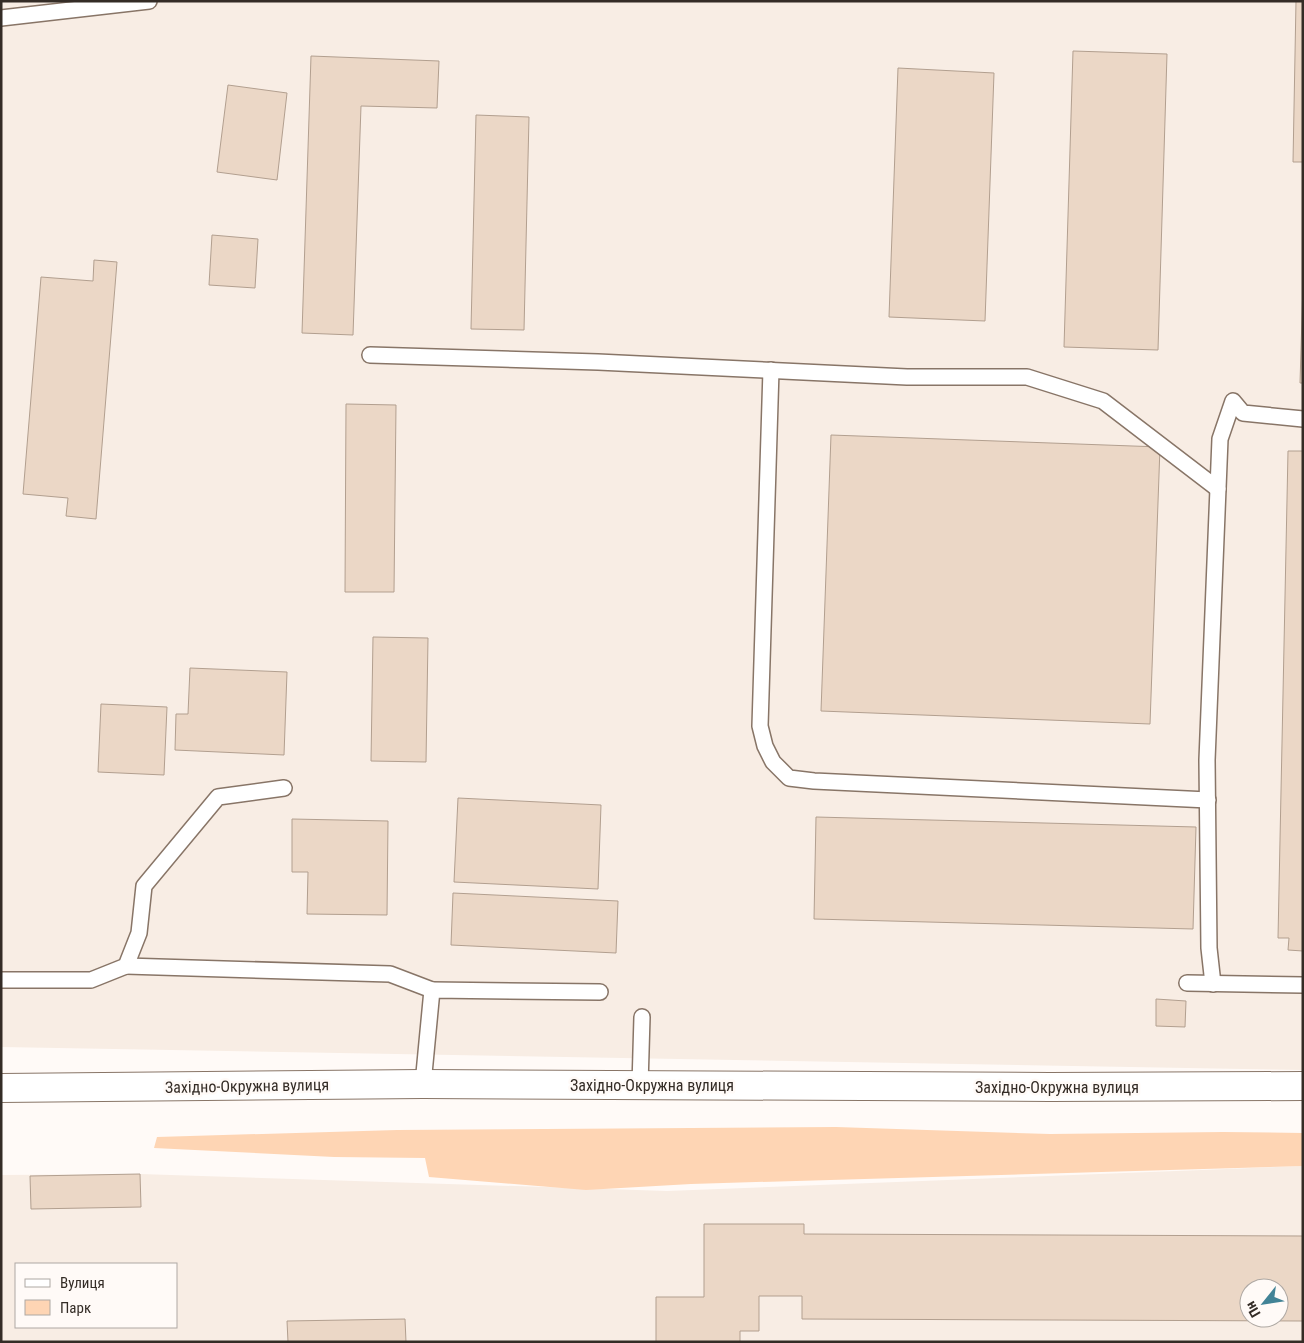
<svg xmlns="http://www.w3.org/2000/svg" width="1304" height="1343" font-family="'Roboto Condensed',sans-serif">
  <style>
    .built { fill: #f8ede4; fill-rule: evenodd }
    .green { fill: #fed5b4 }
    .building { fill: #ebd7c6; stroke: #b29f8f; fill-rule: evenodd }
    .lines { fill: none; stroke-linecap: round; stroke-linejoin: round }
    .service-casing { stroke: #887567; stroke-width: 18 }
    .primary-casing { stroke: #887567; stroke-width: 30 }
    .service { stroke: #fff; stroke-width: 15 }
    .primary { stroke: #fff; stroke-width: 28 }
    .labels { text-anchor: middle; dominant-baseline: central; stroke-width: 5; stroke-linejoin: round; paint-order: stroke }
    .street-label { font-size: 16px; fill: #342c26; stroke: #fffaf7 }
  </style>
  <rect width="100%" height="100%" fill="#fffaf7"/>
  <!-- built -->
  <g class="built">
    <path d="M1 1H1303V1070L1 1047Z"/>
    <path d="M1303 1166V1342H1V1175L140 1174 667 1191ZM16 1264H176V1327H16ZM1249 1288H1279V1318H1249Z"/>
  </g>
  <!-- green -->
  <path class="green" d="M836 1127 1050 1134 1223 1132 1303 1133V1166L691 1184 586 1190 429 1177 425 1158 334 1157 154 1148 157 1137 397 1130Z"/>
  <!-- building -->
  <g class="building">
    <path d="M1296 1H1303V162H1293Z"/>
    <path d="M1073 51 1167 54 1158 350 1064 347Z"/>
    <path d="M311 56 439 61 437 108 361 106 353 335 302 333Z"/>
    <path d="M898 68 994 73 985 321 889 317Z"/>
    <path d="M228 85 287 93 277 180 217 172Z"/>
    <path d="M476 115 529 117 524 330 471 329Z"/>
    <path d="M212 235 258 239 255 288 209 285Z"/>
    <path d="M94 260 117 262 96 519 66 516 68 498 23 494 41 277 93 281Z"/>
    <path d="M1303 283V383H1300Z"/>
    <path d="M346 404 396 405 394 592H345Z"/>
    <path d="M831 435 1160 447 1150 724 821 711Z"/>
    <path d="M1288 451H1303V951L1288 950 1289 938H1278Z"/>
    <path d="M373 637 428 638 426 762 371 761Z"/>
    <path d="M190 668 287 672 284 755 175 750 176 714H188Z"/>
    <path d="M101 704 167 707 164 775 98 772Z"/>
    <path d="M458 798 601 805 598 889 454 882Z"/>
    <path d="M816 817 1196 827 1193 929 814 919Z"/>
    <path d="M292 819 388 821 387 915 307 914 308 872H292Z"/>
    <path d="M453 893 618 901 616 953 451 945Z"/>
    <path d="M1156 999 1186 1001 1185 1027 1156 1026Z"/>
    <path d="M140 1174 141 1207 31 1209 30 1176Z"/>
    <path d="M704 1224H804V1234L1303 1236V1321L802 1319V1296H759V1331H740V1342H656V1297H704ZM1249 1288H1279V1318H1249Z"/>
    <path d="M405 1319 406 1342H288L287 1321Z"/>
  </g>
  <g class="lines">
    <defs>
      <g id="service">
        <path d="M1 18 149 1"/>
        <path d="M370 355 598 362 907 377H1027L1103 401 1218 489"/>
        <path d="M771 370 760 726 765 746 773 762 789 778 814 781 1208 800"/>
        <path d="M126 966 390 974 432 990"/>
        <path d="M1 980H91L126 966 139 933 144 886 218 797 284 788"/>
        <path d="M1187 983 1303 985"/>
        <path d="M1213 984 1209 948 1207 760 1220 439 1233 401 1243 413 1303 419"/>
        <path d="M423 1084 432 990 600 992"/>
        <path d="M640 1085 642 1017"/>
      </g>
      <path id="primary" d="M1 1088 423 1084 1050 1087 1303 1086"/>
    </defs>
    <!-- service casing -->
    <use href="#service" class="service-casing"/>
    <!-- primary casing -->
    <use href="#primary" class="primary-casing"/>
    <!-- service -->
    <use href="#service" class="service"/>
    <!-- primary -->
    <use href="#primary" class="primary"/>
  </g>
  <g class="labels">
    <!-- street labels -->
    <g class="street-label">
      <text x="652" y="1085">Західно-Окружна вулиця</text>
      <text transform="translate(247 1086) rotate(-1)">Західно-Окружна вулиця</text>
      <text x="1057" y="1087">Західно-Окружна вулиця</text>
    </g>
  </g>
  <!-- border -->
  <rect width="1304" height="1343" fill="none" stroke="#342c26" stroke-width="5"/>
  <!-- legend -->
  <rect x="15" y="1263" width="162" height="65" fill="#fffaf7" stroke="#aea8a3"/>
  <rect x="25" y="1279" width="25" height="8" fill="#ffffff" stroke="#aea8a3"/>
  <text x="60" y="1288" font-size="15" fill="#342c26">Вулиця</text>
  <rect x="25" y="1300" width="25" height="15" fill="#fed5b4" stroke="#aea8a3"/>
  <text x="60" y="1313" font-size="15" fill="#342c26">Парк</text>
  <!-- north arrow -->
  <g transform="translate(1264 1303) rotate(240)"><circle r="24" fill="#fffaf7" stroke="#aea8a3"/>
  <path d="M0-4L9 19L0 12L-9 19Z" fill="#428396"/>
  <text y="-8" font-size="14" font-weight="bold" text-anchor="middle" fill="#342c26">Пн</text>
  </g>
</svg>
